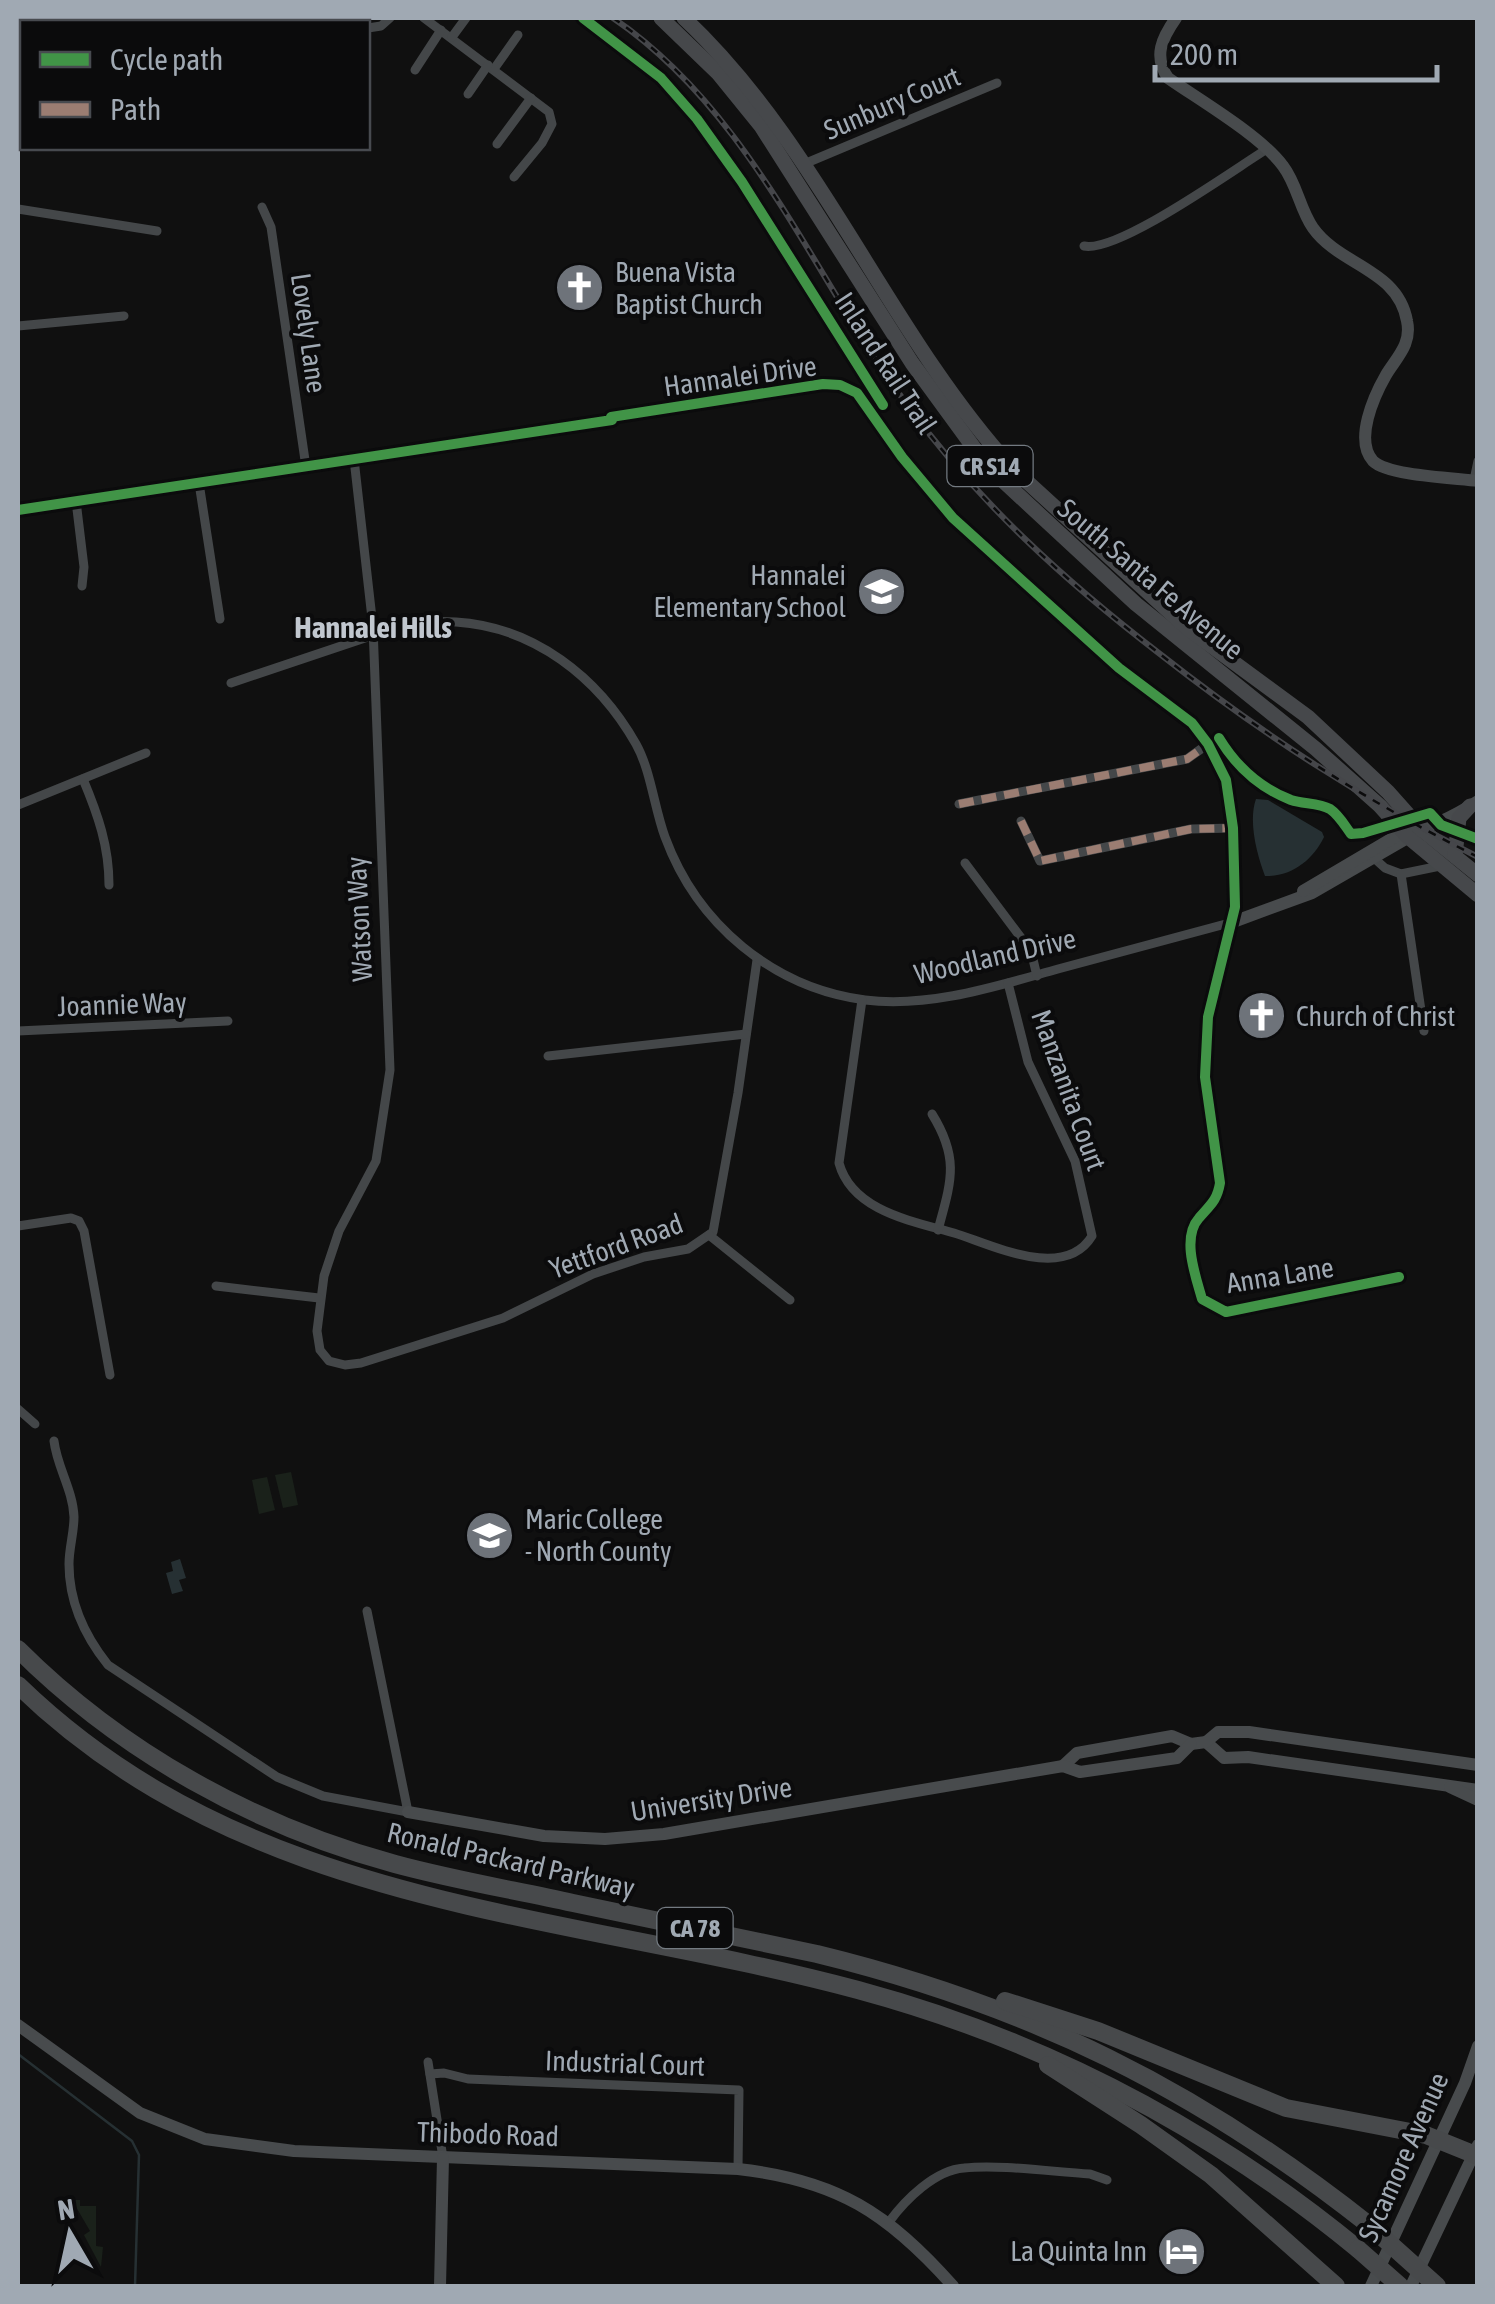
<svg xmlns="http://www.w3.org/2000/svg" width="1495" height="2304" font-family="'Asap Condensed',sans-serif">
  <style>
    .green { fill: #1a211a }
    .water { fill: #263033 }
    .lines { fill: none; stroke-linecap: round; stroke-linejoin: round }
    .stream { stroke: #263033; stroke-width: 2.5 }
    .street { stroke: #444749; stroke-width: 9 }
    .secondary { stroke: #484b4d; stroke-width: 12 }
    .primary { stroke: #46484b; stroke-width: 15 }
    .highway { stroke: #47494b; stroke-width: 18 }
    .rail-casing { stroke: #45464a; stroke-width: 6 }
    .rail { stroke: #0b0b0c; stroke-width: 2.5; stroke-dasharray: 8; stroke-linecap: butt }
    .highway-bridge { stroke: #47494b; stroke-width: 18 }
    .quiet { stroke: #9b7d72; stroke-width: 8; stroke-dasharray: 15 8; stroke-linecap: butt }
    .cycleway-casing { stroke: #0b0b0c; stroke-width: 16 }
    .cycleway { stroke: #419447; stroke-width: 10 }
    .labels { text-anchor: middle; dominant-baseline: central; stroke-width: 8; stroke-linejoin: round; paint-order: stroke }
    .shield { fill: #0b0b0c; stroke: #737a81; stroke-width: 2.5 }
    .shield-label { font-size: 25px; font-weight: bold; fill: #a0a9b3 }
    .street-label { font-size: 28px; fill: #a0a9b3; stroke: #0b0b0c }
    .poi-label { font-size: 28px; fill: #a0a9b3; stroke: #0b0b0c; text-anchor: start }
    .neighbourhood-label { font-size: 30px; font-weight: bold; fill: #c1c7cf; stroke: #0b0b0c }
  </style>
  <rect width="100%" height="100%" fill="#101010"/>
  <!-- green -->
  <g class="green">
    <path d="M291 1472 298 1505 283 1508 275 1475Z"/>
    <path d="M267 1477 275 1510 259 1514 252 1480Z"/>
    <path d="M80 2200V2206H96V2246L103 2247 101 2267 84 2235 90 2231 72 2200Z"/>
  </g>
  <!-- water -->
  <g class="water">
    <path d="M1256 799 1268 800 1322 832 1324 837C1313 860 1291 877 1265 876 1257 855 1248 821 1256 799Z"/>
    <path d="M180 1559 186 1578 179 1580 183 1591 172 1594 166 1573 173 1571 171 1562Z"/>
  </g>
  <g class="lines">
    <!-- stream -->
    <path class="stream" d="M18 2054 132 2141 139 2155 135 2286"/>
    <!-- street -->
    <g class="street">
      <path d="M189 18 190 22"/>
      <path d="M289 18 290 22"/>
      <path d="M424 18 549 112 552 124 542 143 514 177"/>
      <path d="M368 28 381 26 390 18"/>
      <path d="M452 37 466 18"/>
      <path d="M494 69 518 35"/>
      <path d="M415 70 441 30"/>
      <path d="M18 76H19"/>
      <path d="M468 94 488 65"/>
      <path d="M497 144 531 98"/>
      <path d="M804 164 997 83"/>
      <path d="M262 207 271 227 306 467"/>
      <path d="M18 209 157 231"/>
      <path d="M1084 246C1118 253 1233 170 1267 149"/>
      <path d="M18 326 124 316"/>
      <path d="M354 459 373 627 390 1070 376 1161 339 1231 324 1276 317 1331 320 1350 329 1361 345 1365 361 1363 503 1318 593 1274 644 1257 688 1249 713 1232 738 1093 757 960"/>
      <path d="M1474 480 1478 461"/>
      <path d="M199 483 220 619"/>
      <path d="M76 501 84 567 82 586"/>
      <path d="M231 683 365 638 373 627C400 624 428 620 456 622 534 627 598 677 636 744 651 771 654 807 665 837 697 924 773 988 865 1000 930 1008 997 986 1058 969 1116 953 1175 938 1233 922L1208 1017 1205 1077 1220 1183C1217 1201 1210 1205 1199 1218 1181 1238 1196 1277 1202 1299L1226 1312 1399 1277"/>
      <path d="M83 779C98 815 109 846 109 885"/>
      <path d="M959 804 1187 759 1208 744"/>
      <path d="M18 805 146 753"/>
      <path d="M1021 821 1040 861 1191 829 1233 828"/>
      <path d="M1375 859 1385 868 1401 874"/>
      <path d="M965 863 1031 951 1037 976"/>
      <path d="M862 1000 839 1163C852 1211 912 1221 954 1233 990 1244 1064 1282 1092 1236L1075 1161 1028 1062 1008 983"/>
      <path d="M18 1031 228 1021"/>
      <path d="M1424 1031 1401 874 1440 866"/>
      <path d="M548 1056 746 1034"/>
      <path d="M932 1114C960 1159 951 1182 938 1230"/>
      <path d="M18 1226 71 1218 79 1221 84 1231 110 1375"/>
      <path d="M709 1235 790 1300"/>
      <path d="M216 1286 319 1298"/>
      <path d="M18 1409 35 1424"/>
      <path d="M54 1441C57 1467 73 1490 74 1517 74 1533 69 1548 69 1564 69 1603 84 1635 108 1665L277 1777 323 1796 408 1812 367 1611"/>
      <path d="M428 2062 443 2158"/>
      <path d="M430 2074 444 2073 468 2079 739 2090 738 2169"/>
      <path d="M889 2222C905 2200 935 2170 964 2168 999 2164 1054 2172 1090 2174L1107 2180"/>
    </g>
    <!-- secondary -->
    <g class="secondary">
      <path d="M1176 18C1162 38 1153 56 1168 78 1201 101 1261 136 1283 166 1297 184 1300 210 1313 228 1340 266 1398 269 1407 321 1412 344 1397 357 1386 375 1374 396 1354 440 1373 461 1388 476 1456 478 1478 481"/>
      <path d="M18 510 612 420 611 417 823 384 840 385 857 393 902 457 953 518 1119 668 1192 723 1208 744 1226 780 1233 828V922L1312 893 1416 833"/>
      <path d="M1303 891 1403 832C1431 828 1454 816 1478 801"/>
      <path d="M1206 1742 1224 1758 1248 1757 1478 1790"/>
      <path d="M1063 1766 1077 1753 1172 1736 1191 1744 1206 1742 1218 1732H1249L1478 1765"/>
      <path d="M1450 1787 1478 1800"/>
      <path d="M408 1812 544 1836 605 1839 664 1834 1063 1766 1080 1772 1177 1758 1191 1744"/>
      <path d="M18 2025 140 2113 205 2139 294 2151 738 2169C837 2180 888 2213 953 2286"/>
      <path d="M440 2286 443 2158"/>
      <path d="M1371 2286 1465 2083 1478 2046"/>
      <path d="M1411 2286 1478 2145"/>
    </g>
    <!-- primary -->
    <g class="primary">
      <path d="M661 18 718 73 761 126 912 363 977 452 1000 478 1136 604 1316 749 1380 806 1407 836 1478 895"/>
      <path d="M684 18C820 146 886 329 1011 467L1187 628 1308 717 1388 792 1421 829 1478 875"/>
      <path d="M1455 856 1459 818 1470 806"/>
    </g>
    <!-- highway -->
    <g class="highway">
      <path d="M18 1649C121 1752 255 1826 395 1864 454 1880 514 1890 573 1903 654 1920 736 1937 817 1954 1030 2006 1197 2089 1369 2225"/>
      <path d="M18 1685C251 1911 564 1911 858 1990 1043 2040 1211 2128 1358 2249"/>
      <path d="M1005 2001 1098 2031 1286 2108 1426 2135 1478 2156"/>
      <path d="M1048 2065 1141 2125 1211 2175 1336 2286"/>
    </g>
    <defs>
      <path id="rail" d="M613 18C750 111 813 276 908 406 979 503 1065 581 1160 654 1262 734 1362 799 1478 857"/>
    </defs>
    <!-- rail casing -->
    <use href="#rail" class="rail-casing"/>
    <!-- rail -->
    <use href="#rail" class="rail"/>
    <!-- highway-bridge -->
    <g class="highway-bridge">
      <path d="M1369 2225 1437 2286"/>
      <path d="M1358 2249 1400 2286"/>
    </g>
    <!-- quiet -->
    <g class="quiet">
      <path d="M959 804 1187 759 1208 744"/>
      <path d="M1021 821 1040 861 1191 829 1233 828"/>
    </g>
    <defs>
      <g id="cycleway">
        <path d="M583 18 661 78 697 119 742 182 883 405"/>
        <path d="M18 510 612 420 611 417 823 384 840 385 857 393 902 457 953 518 1119 668 1192 723 1208 744 1226 780 1233 828 1235 907 1208 1017 1205 1077 1220 1183C1217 1201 1210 1205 1199 1218 1181 1238 1196 1277 1202 1299L1226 1312 1399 1277"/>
        <path d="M1219 738C1236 766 1260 788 1291 800 1303 804 1319 803 1330 809 1339 815 1345 826 1351 834L1363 833 1430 813 1441 825 1478 839"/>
      </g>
    </defs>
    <!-- cycleway casing -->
    <use href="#cycleway" class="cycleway-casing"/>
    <!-- cycleway -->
    <use href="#cycleway" class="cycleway"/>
  </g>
  <!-- icons -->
  <defs>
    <symbol id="church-disc" viewBox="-11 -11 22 22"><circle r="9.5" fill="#6e737a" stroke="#0b0b0c"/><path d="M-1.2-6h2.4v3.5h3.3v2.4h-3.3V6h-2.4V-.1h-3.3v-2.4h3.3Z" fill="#fff"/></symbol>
    <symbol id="school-disc" viewBox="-11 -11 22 22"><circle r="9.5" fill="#6e737a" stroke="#0b0b0c"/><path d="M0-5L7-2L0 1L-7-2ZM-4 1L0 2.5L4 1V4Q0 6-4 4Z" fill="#fff"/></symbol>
    <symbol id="hotel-disc" viewBox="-11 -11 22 22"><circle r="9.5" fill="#6e737a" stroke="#0b0b0c"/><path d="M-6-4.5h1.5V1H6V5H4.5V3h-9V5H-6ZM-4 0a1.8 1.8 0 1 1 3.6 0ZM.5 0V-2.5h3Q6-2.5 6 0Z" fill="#fff"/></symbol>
  </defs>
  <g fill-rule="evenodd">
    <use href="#church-disc" x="552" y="260" width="55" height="55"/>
    <use href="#school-disc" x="854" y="564" width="55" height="55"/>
    <use href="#church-disc" x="1234" y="988" width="55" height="55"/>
    <use href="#school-disc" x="462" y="1508" width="55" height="55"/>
    <use href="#hotel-disc" x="1154" y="2224" width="55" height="55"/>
  </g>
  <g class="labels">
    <!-- shield labels -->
    <g class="shield">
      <rect x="947.5" y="446" width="85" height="40" rx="8"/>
      <rect x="657.5" y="1908" width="75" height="40" rx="8"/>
    </g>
    <g class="shield-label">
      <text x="990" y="466">CR S14</text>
      <text x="695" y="1928">CA 78</text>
    </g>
    <!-- street labels -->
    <g class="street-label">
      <text transform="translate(892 103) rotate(-23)">Sunbury Court</text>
      <text transform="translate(309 333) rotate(82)">Lovely Lane</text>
      <text transform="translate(886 363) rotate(57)">Inland Rail Trail</text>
      <text transform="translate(740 376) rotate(-8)">Hannalei Drive</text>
      <text transform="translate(1151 579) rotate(40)">South Santa Fe Avenue</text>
      <text transform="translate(359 919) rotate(-93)">Watson Way</text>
      <text transform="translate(995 956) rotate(-13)">Woodland Drive</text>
      <text transform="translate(122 1004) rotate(-2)">Joannie Way</text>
      <text transform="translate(1069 1090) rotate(70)">Manzanita Court</text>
      <text transform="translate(616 1246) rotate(-20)">Yettford Road</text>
      <text transform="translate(1280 1275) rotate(-9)">Anna Lane</text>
      <text transform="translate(711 1799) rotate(-9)">University Drive</text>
      <text transform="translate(511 1860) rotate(13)">Ronald Packard Parkway</text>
      <text transform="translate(625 2063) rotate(2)">Industrial Court</text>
      <text transform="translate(488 2134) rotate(2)">Thibodo Road</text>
      <text transform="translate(1403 2157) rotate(-66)">Sycamore Avenue</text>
    </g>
    <!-- poi labels -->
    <g class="poi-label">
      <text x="615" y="272">Buena Vista<tspan x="615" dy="32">Baptist Church</tspan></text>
      <text x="846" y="575" text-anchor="end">Hannalei<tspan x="846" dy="32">Elementary School</tspan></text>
      <text x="1296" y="1016">Church of Christ</text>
      <text x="525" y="1519">Maric College<tspan x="525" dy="32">- North County</tspan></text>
      <text x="1147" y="2251" text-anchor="end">La Quinta Inn</text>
    </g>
    <!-- neighbourhood labels -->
    <g class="neighbourhood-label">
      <text x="373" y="627">Hannalei Hills</text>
    </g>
  </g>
  <!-- border -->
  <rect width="1495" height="2304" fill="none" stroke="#a0a9b3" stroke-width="40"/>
  <!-- legend -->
  <rect x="20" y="20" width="350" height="130" fill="#0b0b0c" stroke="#474a4f" stroke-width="2.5"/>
  <rect x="40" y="52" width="50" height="15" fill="#419447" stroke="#474a4f" stroke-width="2.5"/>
  <text x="110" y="70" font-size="30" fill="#a0a9b3">Cycle path</text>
  <rect x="40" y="102" width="50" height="15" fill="#9b7d72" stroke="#474a4f" stroke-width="2.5"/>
  <text x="110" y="120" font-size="30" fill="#a0a9b3">Path</text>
  <!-- north arrow -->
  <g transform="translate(70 2234) rotate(351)" stroke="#0b0b0c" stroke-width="8" paint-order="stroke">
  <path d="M0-8L18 38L0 25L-18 38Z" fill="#a0a9b3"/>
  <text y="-15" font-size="28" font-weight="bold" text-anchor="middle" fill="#a0a9b3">N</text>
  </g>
  <!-- scale -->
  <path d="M1155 65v15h282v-15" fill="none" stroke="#a0a9b3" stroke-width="5"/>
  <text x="1170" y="65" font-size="30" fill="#a0a9b3" stroke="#0b0b0c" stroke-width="8" paint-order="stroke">200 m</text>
</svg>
